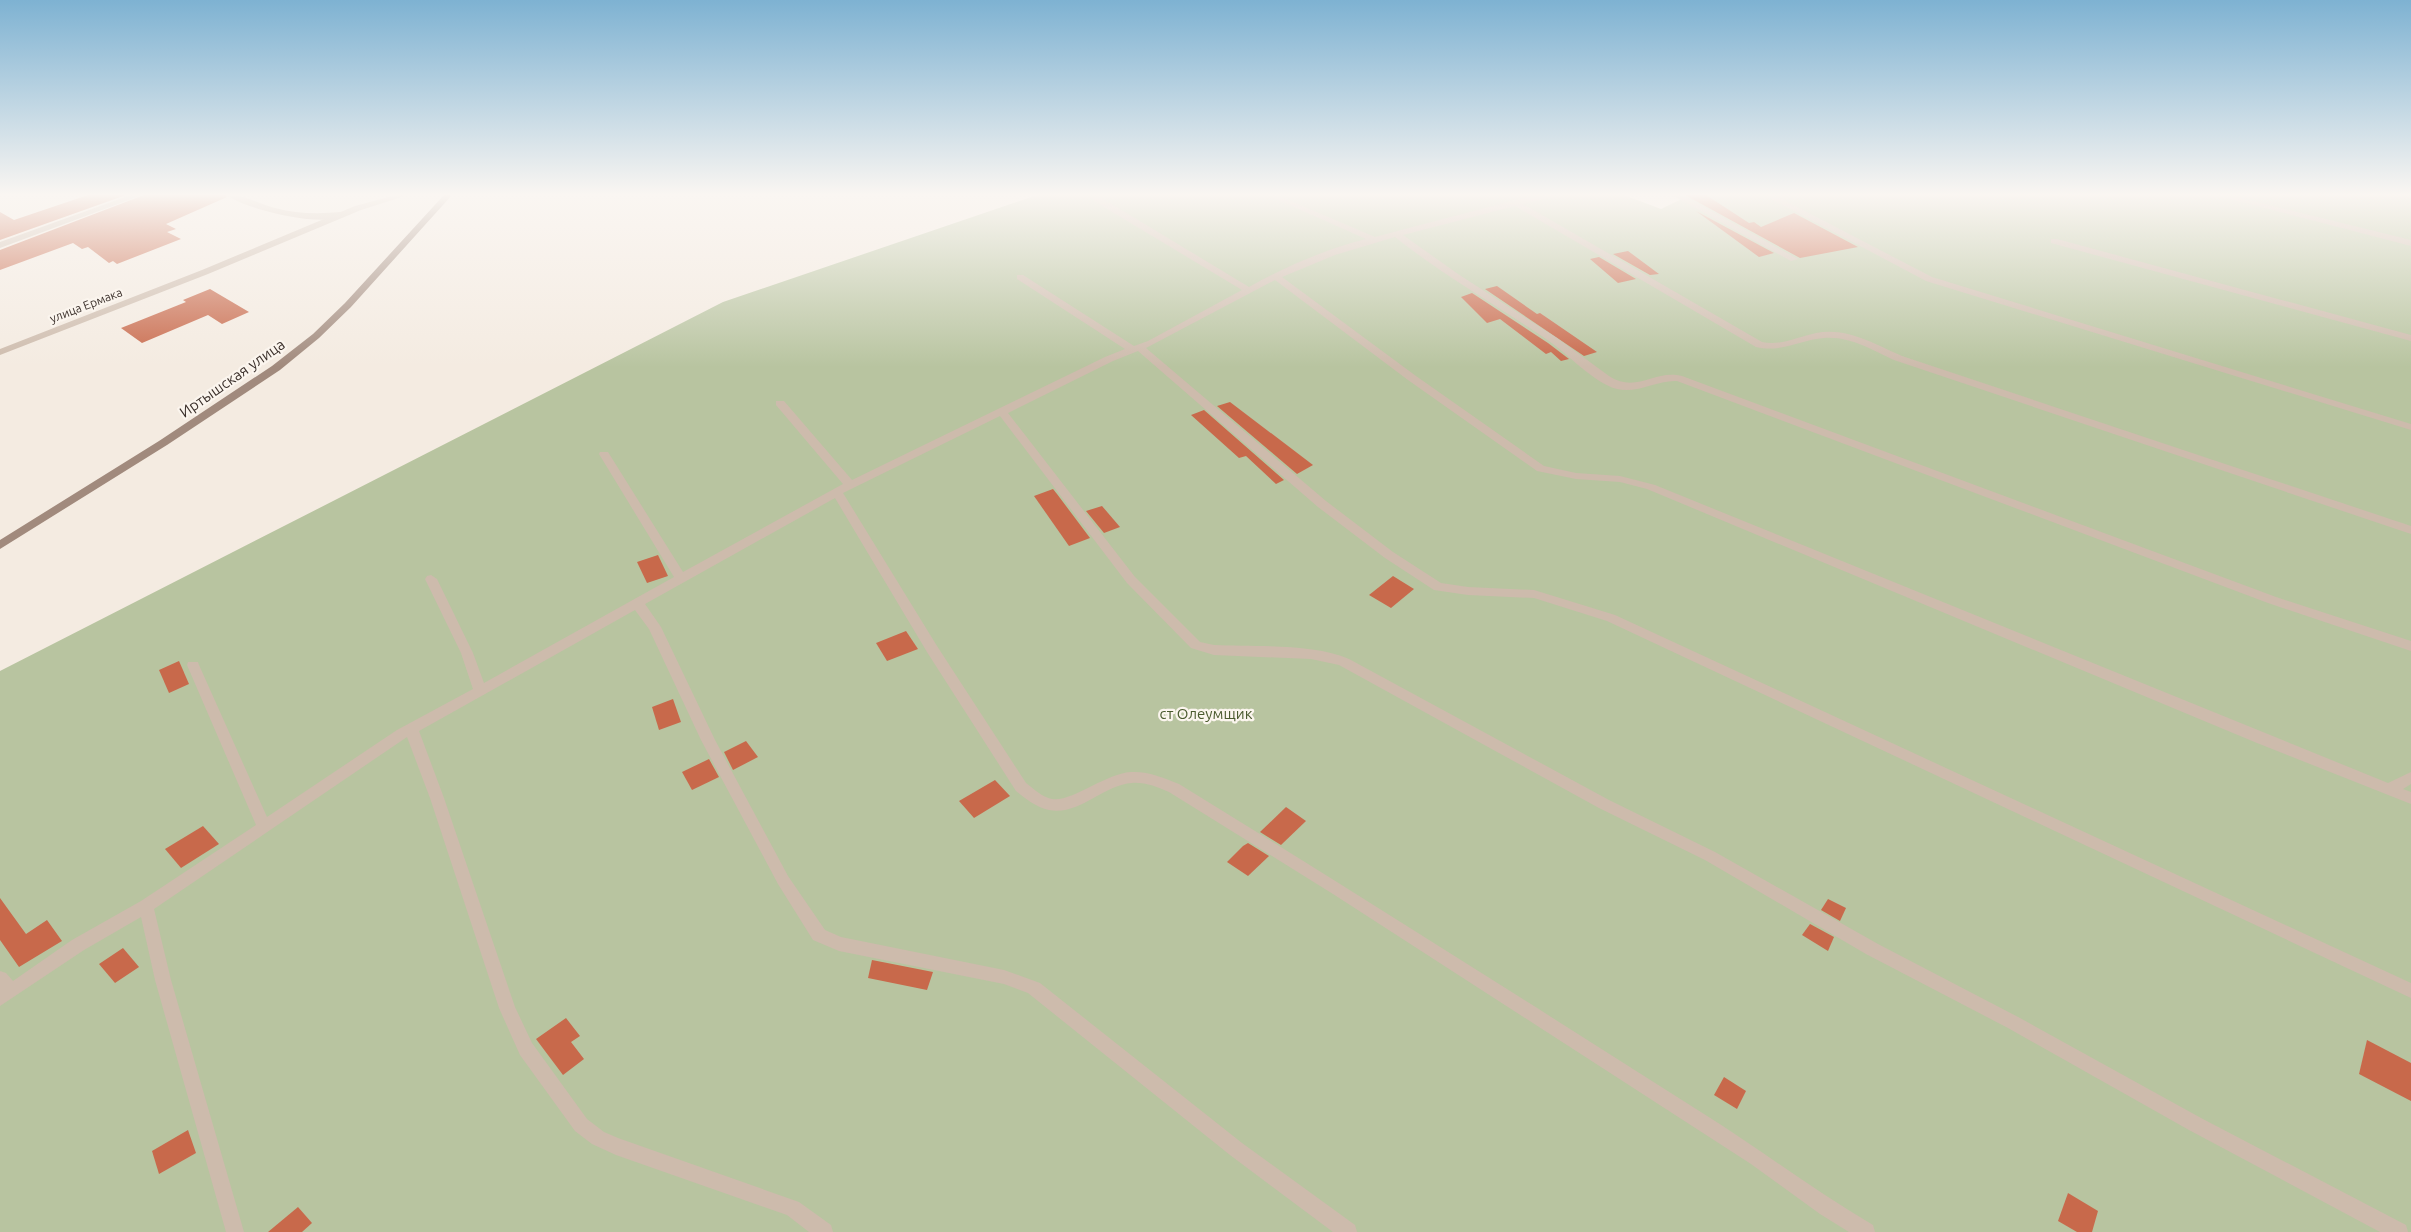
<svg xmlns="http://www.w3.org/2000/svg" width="2411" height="1232" font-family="Ubuntu,sans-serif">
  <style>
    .green { fill: #b8c4a0 }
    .building { fill: #c8694b }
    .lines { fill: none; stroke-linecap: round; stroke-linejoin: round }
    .lane { fill: #cdbbac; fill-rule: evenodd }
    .street { fill: #cdbbac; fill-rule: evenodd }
    .secondary { fill: #a18a7d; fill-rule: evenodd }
    .labels { text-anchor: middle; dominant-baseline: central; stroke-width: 4.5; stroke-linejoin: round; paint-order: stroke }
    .far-street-label { font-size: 12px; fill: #3b302b; stroke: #fbf5ee }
    .street-label { font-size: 15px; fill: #3b302b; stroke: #fbf5ee }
    .park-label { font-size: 15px; fill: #4a5a2e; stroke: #fbf5ee }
  </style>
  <rect width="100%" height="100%" fill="#f4ebe1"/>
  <!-- green -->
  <path class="green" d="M1037 195H1624L1661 209 1690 195H2411V1232H0V671L723 302Z"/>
  <!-- building -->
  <g class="building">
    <path d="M88 195H126L0 240V212L14 220Z"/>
    <path d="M144 195H225L227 197 166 224 176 229 167 232 181 239 117 264 113 261 109 263 88 247 82 249 73 243 0 270V250Z"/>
    <path d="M1685 195H1706L1749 223 1754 222 1761 227 1794 213 1858 247 1800 258Z"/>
    <path d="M1696 211 1774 253 1759 257Z"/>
    <path d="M1628 251 1659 274 1650 275 1613 254Z"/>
    <path d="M1599 257 1636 279 1618 283 1590 259Z"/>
    <path d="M1497 286 1537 314 1540 313 1597 352 1584 356 1485 289Z"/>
    <path d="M210 289 249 312 222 324 208 315 142 343 121 328 186 302 183 300Z"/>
    <path d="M1472 293 1548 343 1569 359 1561 361 1551 352 1546 354 1500 319 1487 323 1461 297Z"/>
    <path d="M1230 402 1313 465 1297 474 1217 406Z"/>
    <path d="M1204 410 1284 480 1276 484 1246 456 1239 458 1191 415Z"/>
    <path d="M1053 489 1057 494 1090 538 1069 546 1034 496Z"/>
    <path d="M1102 506 1120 527 1104 533 1086 511Z"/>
    <path d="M658 555 668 576 647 583 637 562Z"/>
    <path d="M1393 576 1414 589 1391 608 1369 595Z"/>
    <path d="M906 631 918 649 887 661 876 643Z"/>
    <path d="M179 661 189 684 169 693 159 670Z"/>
    <path d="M673 699 681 722 659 730 652 707Z"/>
    <path d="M746 741 758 757 733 770 724 752Z"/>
    <path d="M709 759 719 777 692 790 682 772Z"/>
    <path d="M995 780 1010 796 974 818 959 801Z"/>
    <path d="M1286 807 1306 821 1281 845 1260 832Z"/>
    <path d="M203 826 219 844 181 868 165 849Z"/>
    <path d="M1248 843 1269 856 1248 876 1227 862 1243 846Z"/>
    <path d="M0 898 26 934 47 920 62 941 19 967 0 940Z"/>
    <path d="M1828 899 1846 908 1840 921 1821 910Z"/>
    <path d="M1810 924 1834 937 1828 951 1802 935Z"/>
    <path d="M123 948 139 967 115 983 99 964Z"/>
    <path d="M872 960 933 972 927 990 868 978Z"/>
    <path d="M566 1018 580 1036 571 1042 584 1059 563 1075 536 1039Z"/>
    <path d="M2367 1040 2411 1063V1101L2359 1074Z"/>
    <path d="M1724 1077 1746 1091 1737 1109 1714 1095Z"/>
    <path d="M188 1130 196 1153 159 1174 152 1151Z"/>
    <path d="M2068 1193 2098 1211 2092 1232H2077L2058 1221Z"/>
    <path d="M298 1207 312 1223 302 1232H268Z"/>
  </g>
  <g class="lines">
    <!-- lane -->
    <g class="lane">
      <path d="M227 195C243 194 259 204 275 208 297 214 319 214 341 212L345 215C328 229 243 209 227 195Z"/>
      <path d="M1267 195H1277L1375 237 1515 200 1540 195H1553L1552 197 1523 204 1762 342C1781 346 1797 337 1816 333 1847 327 1874 344 1902 356L2411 526V534L1894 360C1872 350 1850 336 1824 338 1800 340 1781 353 1756 347L1515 206 1403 235 1458 274 1557 338 1609 376C1637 394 1654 369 1682 376L2276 597 2411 641V651L2268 603 1677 381C1656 380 1638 394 1617 389 1594 383 1569 355 1549 341 1498 306 1444 276 1395 237L1335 255 1282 277 1416 376 1544 466 1576 473 1620 476 1655 485 2388 783 2411 772V784L2403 789 2411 792V804L2257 743 1647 489 1620 482 1576 479 1537 471 1408 380 1275 280 1146 348 1326 501 1393 552 1441 583 1468 587 1534 590 1615 615 2411 983V998L1607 621 1534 598 1468 595 1434 590 1385 558 1318 507 1138 351 1113 361 1008 413 1135 577 1200 642 1214 645C1254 647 1313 643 1349 659L1609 800 1715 852 1878 944 2020 1018 2201 1118 2406 1225 2408 1232H2380L2189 1130 2008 1028 1866 954 1705 860 1599 808 1339 665 1311 659 1214 655 1191 648 1127 583 1000 416 843 493 937 646 1026 783C1034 789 1042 797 1052 799 1073 802 1104 774 1131 772 1148 771 1164 778 1179 784 1355 892 1529 1003 1704 1114 1761 1150 1815 1191 1873 1225L1875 1232H1849L1820 1214 1751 1164 1333 894 1169 792C1157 787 1145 782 1132 783 1103 785 1079 816 1049 810 1036 807 1026 799 1016 791L927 652 835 498 645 604 661 627 715 740 788 876 825 930 841 937 1004 970 1040 983 1242 1143 1355 1225 1357 1232H1333L1230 1155 1028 993 1004 984 839 951 813 940 778 884 701 740 649 629 635 610 419 731 444 798 515 1007 532 1043 587 1119 604 1132 618 1138 799 1202 831 1225 833 1232H809L787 1215 616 1155 592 1144 575 1131 520 1055 499 1008 430 798 407 737 154 909 171 980 244 1232H226L155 980 141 917 84 950 0 1006V971L6 973 13 981 72 940 141 901 256 825 187 665 188 662H198L199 665 267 817 397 730 473 689 461 653 425 579 427 576 431 575 437 579 473 653 484 683 674 577 599 454 600 452H608L683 572 843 484 776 405V401H784L852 480 1105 357 1125 349 1017 279V275H1023L1134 346 1148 341 1242 290 1094 201V197H1100L1249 287C1285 267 1326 249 1366 239Z"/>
      <path d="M1672 195H1682L1798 259 1791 261Z"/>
      <path d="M1764 195H1774L1932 277 2411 424V430L1926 281Z"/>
      <path d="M2215 195H2228L2411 240V246Z"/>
      <path d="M2051 239H2057L2411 335V341L2051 243Z"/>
    </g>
    <!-- street -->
    <g class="street">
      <path d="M131 195H142L0 248V242Z"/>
      <path d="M396 195H408L361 210 208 274 0 355V349L202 270 355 206Z"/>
    </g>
    <!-- secondary -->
    <path class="secondary" d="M444 195H452L351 307 319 338 280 370 167 445 0 549V540L159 441 272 366 313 334 345 303Z"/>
  </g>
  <!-- sky -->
  <linearGradient id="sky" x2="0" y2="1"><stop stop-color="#7eb2d2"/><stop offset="0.53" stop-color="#faf6f2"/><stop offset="1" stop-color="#faf6f2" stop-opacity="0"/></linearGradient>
  <rect width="2411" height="367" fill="url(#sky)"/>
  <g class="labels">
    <!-- far-street labels -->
    <g class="far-street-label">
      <text transform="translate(86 305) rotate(-21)">улица Ермака</text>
    </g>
    <!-- street labels -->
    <g class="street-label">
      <text transform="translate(232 378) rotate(-35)">Иртышская улица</text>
    </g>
    <!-- park labels -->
    <g class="park-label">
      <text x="1206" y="713">ст Олеумщик</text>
    </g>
  </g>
</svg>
